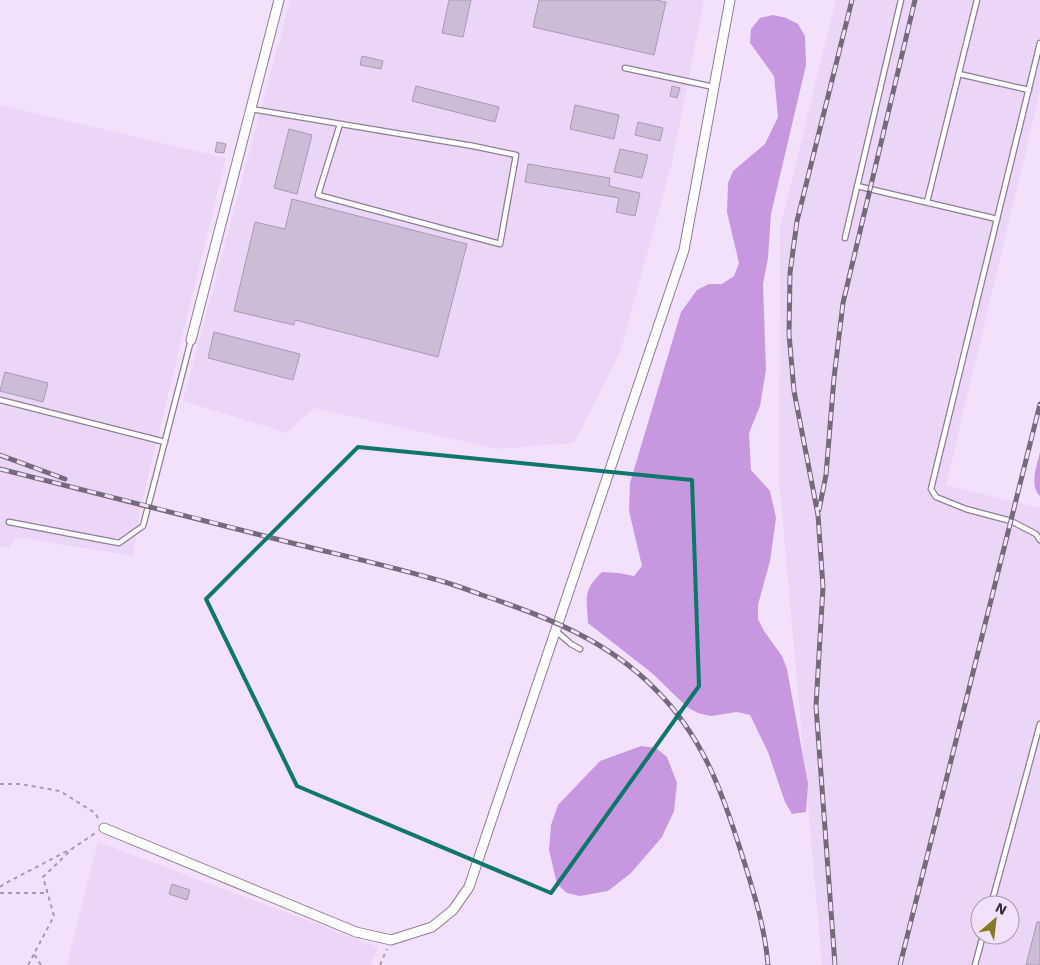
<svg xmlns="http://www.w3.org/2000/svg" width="1040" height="965" font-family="'Work Sans',sans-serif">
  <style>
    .built { fill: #ecd6f8; fill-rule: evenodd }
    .forest { fill: #c798df }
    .building { fill: #ccbcd6; stroke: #a999b2 }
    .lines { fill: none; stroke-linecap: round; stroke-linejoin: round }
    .service-casing { stroke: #8d7d95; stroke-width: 7 }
    .minor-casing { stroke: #8d7d95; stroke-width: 11 }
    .path { stroke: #a89aaf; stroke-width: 2; stroke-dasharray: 4 4; stroke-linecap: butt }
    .service { stroke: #fff; stroke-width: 4.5 }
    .minor { stroke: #fff; stroke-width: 9 }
    .rail-casing { stroke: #756a7b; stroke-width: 5 }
    .rail { stroke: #f3e1fc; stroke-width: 3; stroke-dasharray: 9; stroke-linecap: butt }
    .marked { fill: none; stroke: #0f766e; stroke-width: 4; stroke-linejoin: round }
  </style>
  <rect width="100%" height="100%" fill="#f3e1fc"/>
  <!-- built -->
  <g class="built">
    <path d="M290 0H704L672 163 620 353 574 443 498 449 314 408 287 433 183 401Z"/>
    <path d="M836 0H1040V92L946 485 1040 508V965H822L779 479 780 228ZM980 905H1010V935H980Z"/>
    <path d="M0 105 226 158 140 510 133 556 15 537 9 548 0 546Z"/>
    <path d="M98 842 378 947 371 965H67Z"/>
  </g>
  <!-- forest -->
  <g class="forest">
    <path d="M773 15 786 18 798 24 805 36 806 65 771 214 768 258 763 284 766 370 760 406 749 433 751 470 770 491 776 518 770 561 758 605V619L764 631 782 656 787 669 808 784 806 812 792 814 785 802 768 752 750 715 737 712 711 716 698 713 687 707 653 674 588 623C587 598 582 591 602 572L619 573 634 576 642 566 629 511 630 483 681 312 697 290 709 284H722L734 276 739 263 727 212 728 183 733 171 765 144 778 117 774 76 750 43 751 29 760 18Z"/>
    <path d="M1040 452V496C1029 486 1037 465 1040 452Z"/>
    <path d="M641 746 656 748 667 757 677 783 674 811 662 837 631 873 608 891 580 896 567 893 557 884 549 850 551 825 558 805 600 761Z"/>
  </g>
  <!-- building -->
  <g class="building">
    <path d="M449 0H471L463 37 442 33Z"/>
    <path d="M539 0H656L666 2 654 55 533 27Z"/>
    <path d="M362 56 383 61 381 69 360 65Z"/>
    <path d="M416 86 499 107 495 122 412 101Z"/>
    <path d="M672 86 680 88 677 98 670 96Z"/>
    <path d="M575 105 619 115 614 139 570 129Z"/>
    <path d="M638 122 663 128 660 141 635 135Z"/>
    <path d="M289 129 312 135 297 194 274 188Z"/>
    <path d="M217 142 226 144 224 153 215 152Z"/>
    <path d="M620 149 648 155 642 178 614 172Z"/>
    <path d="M528 164 610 178 609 186 640 193 635 216 616 212 619 198 525 182Z"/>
    <path d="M292 199 467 244 438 357 295 320 294 325 234 311 255 222 285 229Z"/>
    <path d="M214 332 300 354 293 380 208 358Z"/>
    <path d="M5 372 48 383 43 402 0 391Z"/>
    <path d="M172 884 190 890 187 900 169 894Z"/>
    <path d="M1037 922H1040V965H1026Z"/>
  </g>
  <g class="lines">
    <defs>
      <g id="service">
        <path d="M1040 43 931 489 936 497 966 509 1011 521 1036 534 1040 540"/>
        <path d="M625 68 714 87"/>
        <path d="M959 74 1029 90"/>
        <path d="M251 109 473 146 516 155 500 244 318 195 340 124"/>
        <path d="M857 186 997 219"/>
        <path d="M927 202 977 0"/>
        <path d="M845 238 901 0"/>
        <path d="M0 400 165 442"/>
        <path d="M9 522 119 543 143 526 191 340"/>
        <path d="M556 631 571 644 580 649"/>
        <path d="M991 905 1040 724"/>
        <path d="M975 965 983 935"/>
      </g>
      <g id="minor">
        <path d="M191 340 279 0"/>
        <path d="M104 828 356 932 391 940 432 927 453 910 469 887 684 250 730 0"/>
      </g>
    </defs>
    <!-- service casing -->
    <use href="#service" class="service-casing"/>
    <!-- minor casing -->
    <use href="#minor" class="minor-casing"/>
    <!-- path -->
    <g class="path">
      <path d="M0 784H20L60 791 95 813 99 820"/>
      <path d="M0 887 4 884 71 849"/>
      <path d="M0 893H47"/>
      <path d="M28 965 34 954"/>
      <path d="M41 965 34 954 54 916 43 877 73 848 97 832"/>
      <path d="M380 965 387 949"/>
    </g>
    <!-- service -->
    <use href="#service" class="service"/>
    <!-- minor -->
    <use href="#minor" class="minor"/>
    <defs>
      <g id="rail">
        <path d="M0 455 65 479"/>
        <path d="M0 469C96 493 192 517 288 542 336 554 385 565 434 579 450 583 466 589 482 595 545 616 609 641 656 690 704 738 723 794 743 858 754 893 765 928 768 965"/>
        <path d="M819 510 826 475 834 378 843 303 915 0"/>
        <path d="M835 965 816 706 823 587 818 515 794 391 789 334 790 273 797 221 852 0"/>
        <path d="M900 965 1040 404"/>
      </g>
    </defs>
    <!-- rail casing -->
    <use href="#rail" class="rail-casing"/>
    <!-- rail -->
    <use href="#rail" class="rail"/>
  </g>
  <!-- marked area -->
  <path class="marked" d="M358 447 692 480 699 686 551 893 297 786 206 599Z"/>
  <!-- north arrow -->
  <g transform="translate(995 920) rotate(28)"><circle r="24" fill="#f3e1fc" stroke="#a79aae"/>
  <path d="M0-4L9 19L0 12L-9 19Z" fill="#837b20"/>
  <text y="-8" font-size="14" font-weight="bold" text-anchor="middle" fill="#362f3a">N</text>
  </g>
</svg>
